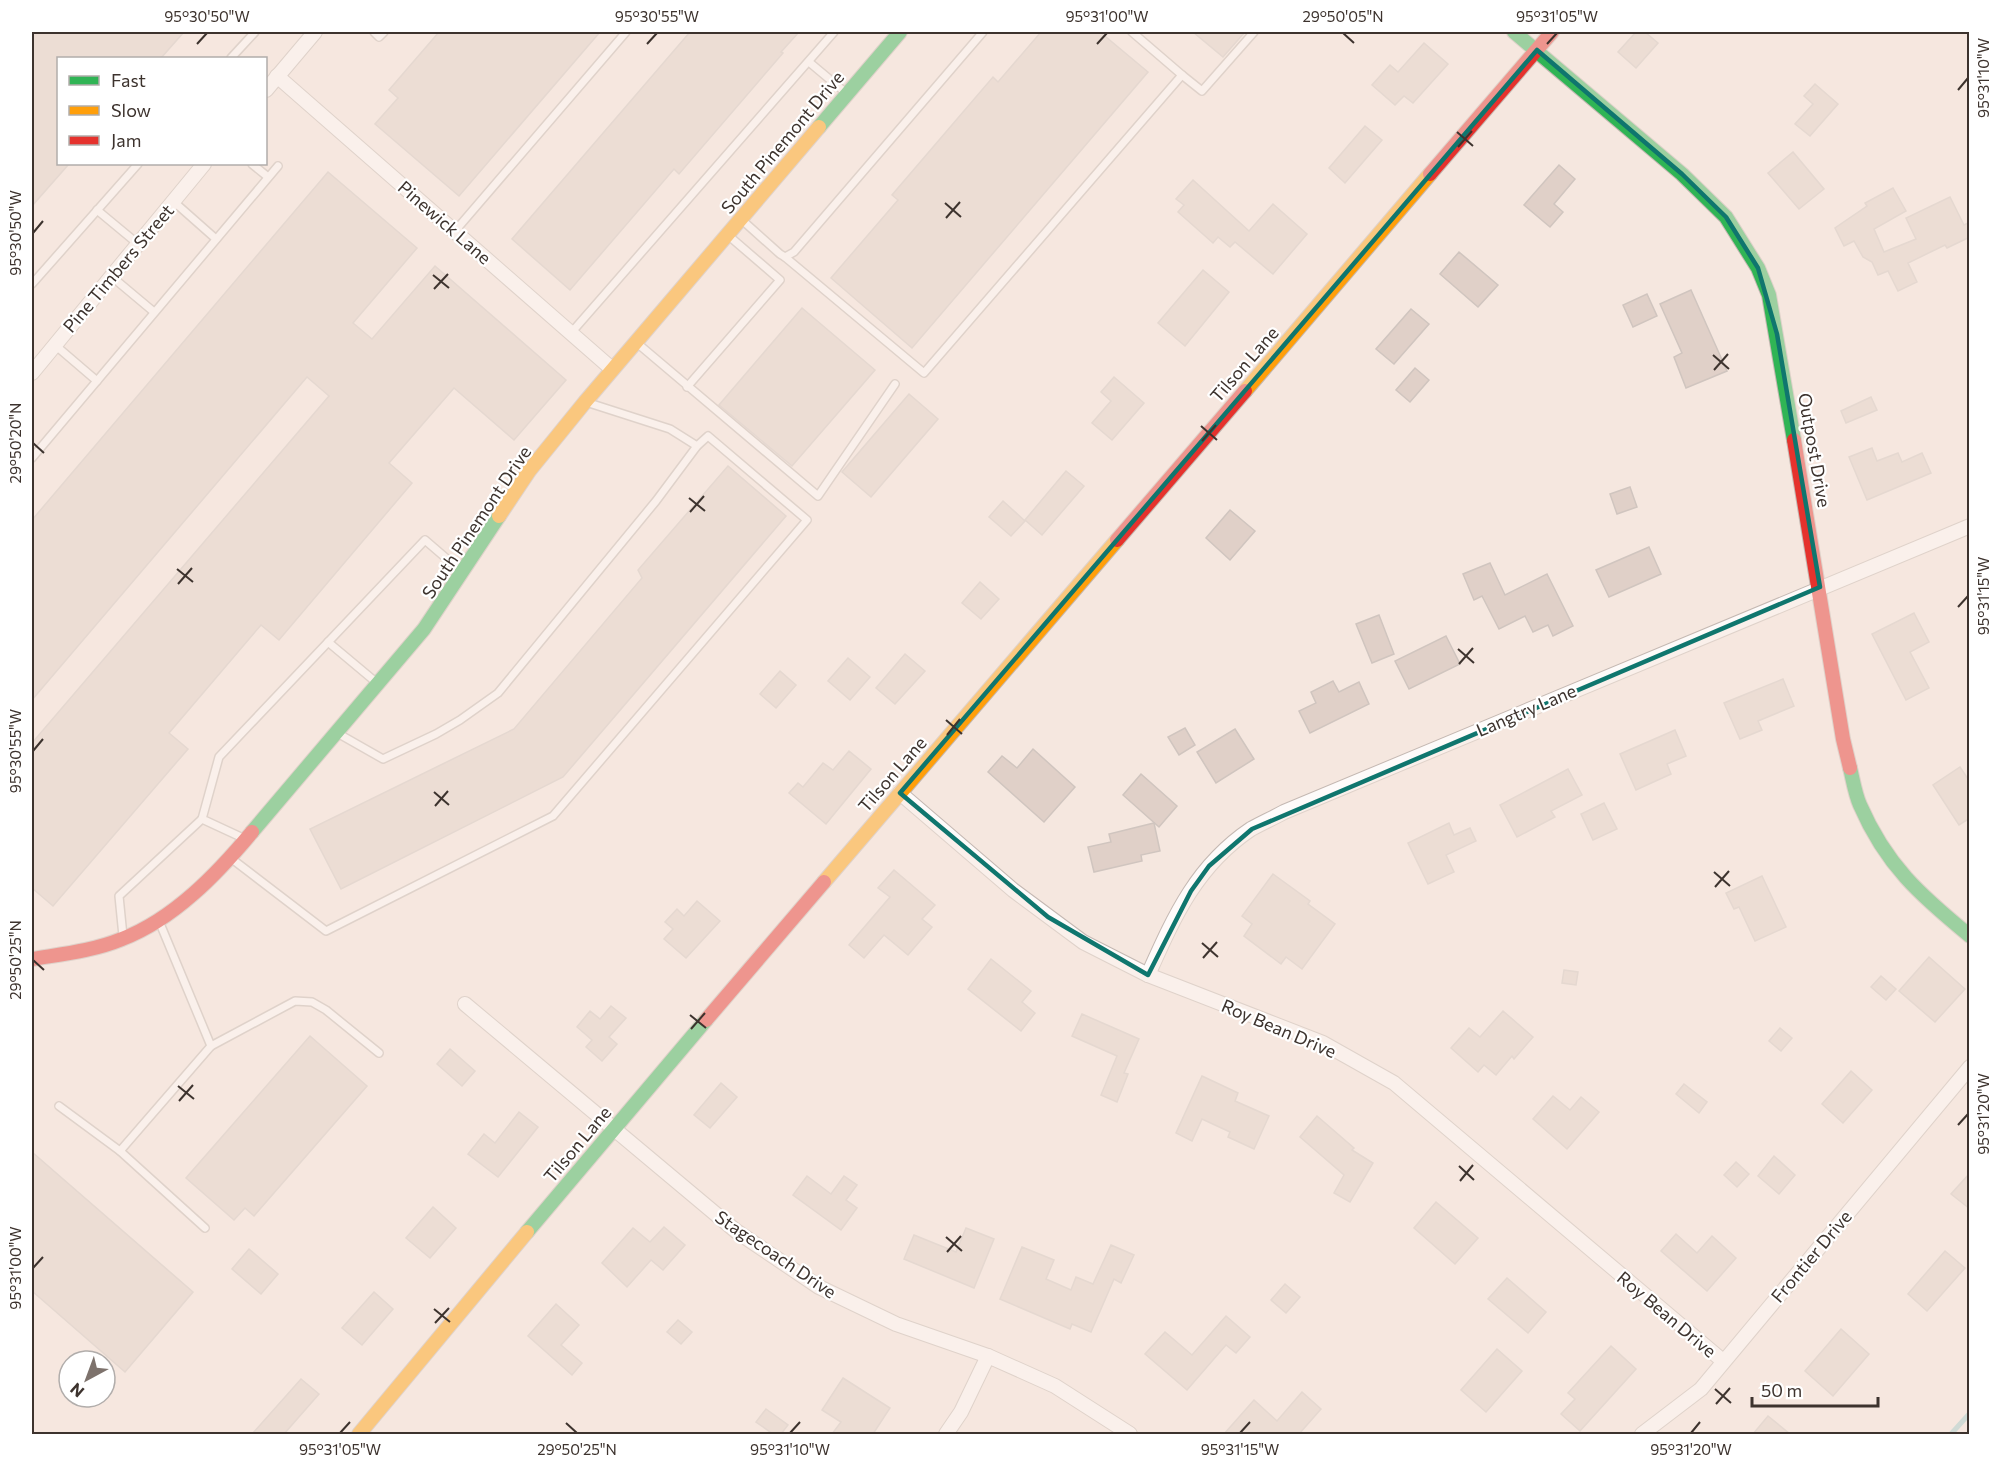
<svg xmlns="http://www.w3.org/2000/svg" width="2001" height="1466" font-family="Commissioner,sans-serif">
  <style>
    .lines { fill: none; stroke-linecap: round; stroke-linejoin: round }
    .stream { stroke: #a2cbca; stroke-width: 5 }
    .building { fill: #e0d0c8; stroke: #d0c5bf; stroke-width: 1.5 }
    .lane-casing { stroke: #c4b8b2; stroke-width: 10 }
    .street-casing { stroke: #c4b8b2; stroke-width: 16 }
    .fast-casing { stroke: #c4b8b2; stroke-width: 16 }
    .slow-casing { stroke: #c4b8b2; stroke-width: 16 }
    .jam-casing { stroke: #c4b8b2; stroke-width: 16 }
    .lane { stroke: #fefbfa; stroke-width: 7 }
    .street { stroke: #fefbfa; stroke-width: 14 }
    .fast { stroke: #30b455; stroke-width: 14 }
    .slow { stroke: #ff9f0a; stroke-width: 14 }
    .jam { stroke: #e5322d; stroke-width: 14 }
    .marked { fill: none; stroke: #0f766e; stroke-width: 4.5; stroke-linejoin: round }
    .ticks { fill: none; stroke: #3d332e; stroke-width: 2 }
    .labels { text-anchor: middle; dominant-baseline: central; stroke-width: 4.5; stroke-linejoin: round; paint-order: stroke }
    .street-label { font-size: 18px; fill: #3d332e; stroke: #fff }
    .neatline { fill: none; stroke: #3d332e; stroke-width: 2 }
    .ticks-label { font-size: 15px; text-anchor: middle; fill: #3d332e }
  </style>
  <rect width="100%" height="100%" fill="#f5e7df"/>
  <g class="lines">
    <!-- stream -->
    <path class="stream" d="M1951 1434 1970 1413"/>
  </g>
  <!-- building -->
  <g class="building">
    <path d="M32 32H184L161 58H58V164H69L32 206Z"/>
    <path d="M439 32H600L459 196 375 124 398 98 389 90Z"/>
    <path d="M690 32H799L781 52 783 53 679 174 674 169 570 290 512 239Z"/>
    <path d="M1041 32H1100L1148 72 912 348 831 278 898 200 892 195 993 77 998 82Z"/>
    <path d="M1193 32H1245L1223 57Z"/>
    <path d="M1636 32H1645L1658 43 1636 68 1618 52Z"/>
    <path d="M1424 43 1448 64 1413 103 1404 96 1395 105 1372 85 1390 65 1398 72Z"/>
    <path d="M1815 84 1838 104 1810 136 1795 124 1813 104 1804 96Z"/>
    <path d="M1365 126 1382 140 1345 183 1329 168Z"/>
    <path d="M1793 152 1824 189 1799 209 1768 173Z"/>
    <path d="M1559 165 1575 179 1554 204 1563 212 1550 227 1524 205Z"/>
    <path d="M328 172 417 248 353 323 372 339 435 266 566 380 514 440 454 388 389 463 412 483 279 640 261 625 169 733 188 749 53 906 32 888V743L329 396 307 377 32 700V520Z"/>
    <path d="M1193 180 1249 231 1273 204 1307 234 1273 274 1235 242 1230 247 1218 237 1213 243 1178 212 1184 205 1176 199Z"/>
    <path d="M1893 188 1906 211 1874 229 1884 252 1916 239 1906 218 1950 197 1964 225 1970 222V237L1947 248 1945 245 1908 263 1917 282 1898 291 1888 271 1878 275 1872 262 1863 257 1854 241 1844 246 1835 228 1867 206 1865 203Z"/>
    <path d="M1459 252 1498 285 1478 307 1440 274Z"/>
    <path d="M1203 270 1229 292 1185 346 1158 323Z"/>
    <path d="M1691 290 1727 371 1686 388 1674 357 1682 353 1660 304Z"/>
    <path d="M1647 294 1657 316 1633 327 1623 305Z"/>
    <path d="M802 308 875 370 792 466 719 405Z"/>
    <path d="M1411 309 1429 324 1394 364 1376 349Z"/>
    <path d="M1415 368 1429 380 1410 402 1396 390Z"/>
    <path d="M1114 377 1144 403 1112 440 1092 423 1111 401 1101 392Z"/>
    <path d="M909 394 938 419 871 497 842 472Z"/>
    <path d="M1871 397 1877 410 1846 423 1841 411Z"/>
    <path d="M1872 448 1877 461 1898 453 1902 462 1922 453 1931 473 1867 500 1849 457Z"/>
    <path d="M728 466 786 516 563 777 341 889 310 829 514 729 642 578 638 570Z"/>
    <path d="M1066 471 1084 486 1042 535 1025 520Z"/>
    <path d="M1630 487 1637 507 1617 514 1610 494Z"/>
    <path d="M1003 501 1025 521 1011 536 989 517Z"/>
    <path d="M1230 510 1255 531 1230 560 1206 538Z"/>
    <path d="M1649 547 1661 574 1609 597 1596 570Z"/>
    <path d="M1490 563 1505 595 1547 574 1573 626 1553 636 1548 625 1533 632 1525 616 1499 629 1482 596 1474 600 1463 574Z"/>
    <path d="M980 582 999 599 981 619 962 603Z"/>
    <path d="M1914 613 1929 642 1910 652 1929 688 1906 700 1872 634Z"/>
    <path d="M1379 615 1394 654 1372 663 1356 624Z"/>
    <path d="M1446 636 1460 664 1409 689 1395 661Z"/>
    <path d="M905 654 925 671 895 704 876 688Z"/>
    <path d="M848 658 870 677 850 700 828 681Z"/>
    <path d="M780 671 796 685 776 708 760 694Z"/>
    <path d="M1783 679 1794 706 1758 721 1762 730 1740 739 1724 703Z"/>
    <path d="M1333 681 1339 692 1359 682 1369 704 1310 733 1299 711 1316 703 1311 692Z"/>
    <path d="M1185 728 1195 745 1179 755 1168 737Z"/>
    <path d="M1235 729 1254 759 1216 783 1197 752Z"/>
    <path d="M1675 730 1686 756 1667 764 1671 774 1636 790 1620 754Z"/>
    <path d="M1033 749 1075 787 1044 822 988 772 1002 756 1017 768Z"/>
    <path d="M849 751 871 769 826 824 789 793 798 783 803 787 823 763 833 770Z"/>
    <path d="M1960 767 1970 782V818L1959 825 1933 785Z"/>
    <path d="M1568 769 1582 795 1551 811 1555 817 1517 837 1500 805Z"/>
    <path d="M1141 774 1177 806 1159 827 1123 795Z"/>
    <path d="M1604 803 1617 829 1593 840 1581 814Z"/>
    <path d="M1154 823 1160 851 1141 855 1142 861 1094 872 1088 847 1111 842 1109 834Z"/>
    <path d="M1449 823 1454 835 1470 828 1476 841 1446 855 1454 872 1428 884 1408 843Z"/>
    <path d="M894 870 935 905 922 919 932 927 908 955 884 935 864 958 849 945 890 897 878 888Z"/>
    <path d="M1273 874 1310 901 1308 904 1335 924 1302 969 1286 957 1281 964 1244 936 1252 924 1242 916Z"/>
    <path d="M1762 876 1786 927 1755 941 1739 907 1734 909 1726 893Z"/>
    <path d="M697 901 720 921 686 958 664 939 673 929 665 922 677 909 684 916Z"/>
    <path d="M1929 957 1965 989 1935 1022 1899 991Z"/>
    <path d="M991 959 1031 991 1022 1002 1035 1013 1021 1031 968 989Z"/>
    <path d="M1564 970 1578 972 1576 985 1562 983Z"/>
    <path d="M1881 976 1896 989 1886 1000 1871 987Z"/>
    <path d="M611 1006 626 1018 609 1037 617 1044 602 1061 586 1047 592 1040 577 1027 590 1011 600 1019Z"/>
    <path d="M1503 1011 1533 1037 1514 1059 1512 1056 1496 1075 1484 1065 1478 1072 1451 1048 1469 1028 1480 1037Z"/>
    <path d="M1082 1014 1139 1039 1124 1073 1128 1074 1117 1102 1101 1095 1117 1056 1072 1036Z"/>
    <path d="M1780 1028 1792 1038 1781 1051 1769 1041Z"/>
    <path d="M310 1036 367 1086 254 1216 245 1208 234 1220 186 1178Z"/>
    <path d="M450 1049 475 1071 462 1086 437 1064Z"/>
    <path d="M1851 1071 1872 1090 1843 1123 1822 1104Z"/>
    <path d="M1202 1076 1238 1093 1235 1101 1269 1116 1254 1149 1228 1137 1230 1132 1202 1119 1192 1141 1176 1133Z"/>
    <path d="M721 1083 737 1097 710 1128 694 1115Z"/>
    <path d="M1684 1084 1707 1102 1699 1113 1676 1094Z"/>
    <path d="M1553 1096 1570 1110 1581 1097 1599 1112 1567 1149 1533 1119Z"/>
    <path d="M519 1112 538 1127 498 1177 468 1154 484 1134 495 1143Z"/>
    <path d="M1317 1116 1354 1148 1352 1150 1373 1163 1350 1202 1334 1193 1344 1175 1300 1137Z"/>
    <path d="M32 1152 193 1292 125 1372 32 1291Z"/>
    <path d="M1774 1156 1795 1175 1779 1194 1758 1176Z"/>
    <path d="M1736 1162 1749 1174 1737 1187 1724 1175Z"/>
    <path d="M1970 1173V1209L1951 1194Z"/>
    <path d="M807 1176 831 1194 844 1176 857 1185 846 1200 857 1208 841 1230 793 1195Z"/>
    <path d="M1436 1202 1478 1238 1455 1264 1414 1228Z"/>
    <path d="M433 1207 456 1228 430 1258 406 1238Z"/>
    <path d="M664 1227 685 1245 663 1270 651 1260 627 1287 602 1263 633 1228 650 1242Z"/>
    <path d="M966 1228 994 1239 974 1288 904 1259 914 1235 956 1252Z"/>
    <path d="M1676 1234 1697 1253 1712 1236 1736 1258 1707 1291 1661 1251Z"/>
    <path d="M1111 1245 1134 1255 1121 1283 1114 1279 1091 1332 1072 1324 1070 1329 1000 1299 1022 1247 1054 1260 1046 1279 1071 1290 1076 1277 1093 1284Z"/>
    <path d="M249 1249 278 1274 261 1294 232 1269Z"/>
    <path d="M1945 1251 1965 1268 1927 1311 1908 1294Z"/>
    <path d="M1507 1278 1546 1312 1528 1333 1488 1299Z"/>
    <path d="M1285 1284 1300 1297 1286 1313 1271 1300Z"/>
    <path d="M374 1292 393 1309 362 1345 342 1328Z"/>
    <path d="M556 1304 579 1325 561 1345 582 1363 572 1375 528 1336Z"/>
    <path d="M1226 1316 1250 1337 1236 1353 1226 1345 1187 1390 1145 1354 1165 1332 1192 1355Z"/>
    <path d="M678 1320 692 1332 681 1344 667 1332Z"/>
    <path d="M1841 1329 1869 1354 1833 1396 1805 1371Z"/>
    <path d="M1611 1346 1636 1369 1580 1431 1561 1414 1575 1399 1568 1393Z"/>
    <path d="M1497 1349 1522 1371 1486 1412 1461 1390Z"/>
    <path d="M843 1378 890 1408 873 1434H832L841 1422 822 1410Z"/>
    <path d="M301 1379 319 1394 284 1434H252Z"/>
    <path d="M1302 1392 1321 1409 1299 1434H1224L1254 1400 1277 1421Z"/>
    <path d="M766 1409 788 1425 781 1434H773L756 1422Z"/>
    <path d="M1768 1416 1790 1434H1753Z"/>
  </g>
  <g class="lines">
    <defs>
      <g id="lane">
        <path d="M374 32 379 37 384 32"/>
        <path d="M231 58 255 32"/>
        <path d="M809 62 846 93"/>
        <path d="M1182 75 1202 91 1254 32"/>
        <path d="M252 164 268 177"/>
        <path d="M173 201 216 239"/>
        <path d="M97 210 138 244"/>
        <path d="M742 220 780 254 785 257 794 252 983 32"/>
        <path d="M455 231 626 32"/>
        <path d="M785 257 924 373 1182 75 1132 32"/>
        <path d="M111 276 154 312"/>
        <path d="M32 284 138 164"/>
        <path d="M571 333 834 32"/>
        <path d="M637 343 818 496 895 384"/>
        <path d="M55 345 97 381"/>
        <path d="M687 387 780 280 729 236"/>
        <path d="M589 403 670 429 697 446"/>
        <path d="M32 458 278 166"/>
        <path d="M328 642 377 683"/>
        <path d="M243 838 202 819 219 757 425 540 461 571"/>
        <path d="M232 859 326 931 553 816 807 520 708 436 697 446 656 501 498 693 460 720 436 734 383 759 339 734"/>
        <path d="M159 921 211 1046 120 1151 205 1228"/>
        <path d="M123 936 119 896 202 819"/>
        <path d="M211 1046 295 1001 312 1002 326 1010 379 1053"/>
        <path d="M59 1106 120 1151"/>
      </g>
      <g id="street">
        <path d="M277 76 612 369"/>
        <path d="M266 90 315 32"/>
        <path d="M32 373 204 164"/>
        <path d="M900 793 1013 890 1083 942 1148 975 1323 1043 1394 1083 1723 1361"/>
        <path d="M1148 975C1174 917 1196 866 1251 829 1262 823 1273 818 1284 812L1970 526"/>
        <path d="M465 1004 736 1231 819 1287 896 1324 988 1356 1055 1386 1130 1434"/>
        <path d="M946 1434 961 1412 988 1356"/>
        <path d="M1642 1434 1701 1389 1970 1067"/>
      </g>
      <g id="fast">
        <path d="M1514 32 1682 174 1726 217 1758 268 1769 295 1794 440"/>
        <path d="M819 127 900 32"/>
        <path d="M1850 768C1853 780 1855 794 1860 805 1886 865 1920 895 1970 936"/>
        <path d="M252 832 424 629 499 516"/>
        <path d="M527 1232 706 1020"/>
      </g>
      <g id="slow">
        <path d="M1245 391 1430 174"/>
        <path d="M499 516 529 471 585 402 819 127"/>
        <path d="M824 882 1117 540"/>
        <path d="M359 1434 527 1232"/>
      </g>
      <g id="jam">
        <path d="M1430 174 1552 32"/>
        <path d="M1794 440 1843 739 1850 768"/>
        <path d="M1117 540 1245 391"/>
        <path d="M32 959C62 954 93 951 122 939 174 919 217 874 252 832"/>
        <path d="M706 1020 824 882"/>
      </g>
    </defs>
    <!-- lane casing -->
    <use href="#lane" class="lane-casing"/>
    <!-- street casing -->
    <use href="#street" class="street-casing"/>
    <!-- fast casing -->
    <use href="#fast" class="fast-casing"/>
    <!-- slow casing -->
    <use href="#slow" class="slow-casing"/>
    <!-- jam casing -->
    <use href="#jam" class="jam-casing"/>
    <!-- lane -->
    <use href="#lane" class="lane"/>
    <!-- street -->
    <use href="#street" class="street"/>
    <!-- fast -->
    <use href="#fast" class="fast"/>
    <!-- slow -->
    <use href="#slow" class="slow"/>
    <!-- jam -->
    <use href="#jam" class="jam"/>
  </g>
  <!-- marked area -->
  <path d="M0 0H2001V1466H0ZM1537 50 1682 174 1726 217 1758 268 1777 334 1820 587 1252 829 1209 866 1191 891 1148 975 1048 917 900 793Z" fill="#f5e7df" fill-opacity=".55" fill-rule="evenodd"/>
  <path class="marked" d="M1537 50 1682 174 1726 217 1758 268 1777 334 1820 587 1252 829 1209 866 1191 891 1148 975 1048 917 900 793Z"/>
  <!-- ticks -->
  <path class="ticks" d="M1343 33 1354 43M197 44 207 33M647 44 657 33M1097 44 1107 33M1547 44 1557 33M1958 90 1968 78M1457 132 1473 146M1458 147 1472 131M945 203 961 217M946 218 960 202M33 233 43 221M433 275 449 288M434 289 448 274M1713 355 1729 369M1714 370 1728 354M1201 426 1217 440M1202 441 1216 425M33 443 44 453M689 498 705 511M690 512 704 496M177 569 193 582M178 584 192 568M1958 607 1968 596M1458 649 1474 663M1459 664 1473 648M946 720 962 734M947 735 960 719M33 751 43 739M434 792 449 805M435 806 448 791M1714 872 1730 886M1715 887 1729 871M1202 943 1218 957M1203 958 1217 942M33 960 44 970M690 1015 706 1028M691 1029 705 1013M178 1086 194 1099M179 1101 193 1085M1958 1125 1968 1114M1459 1166 1474 1180M1460 1181 1473 1165M946 1237 962 1251M947 1252 961 1236M33 1268 43 1257M434 1309 450 1322M435 1323 449 1308M1715 1389 1731 1403M1716 1404 1730 1388M566 1423 577 1433M340 1433 350 1422M790 1433 800 1422M1240 1433 1250 1422M1691 1433 1700 1422"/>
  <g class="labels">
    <!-- street labels -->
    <g class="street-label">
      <text transform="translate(782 142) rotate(-50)">South Pinemont Drive</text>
      <text transform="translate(445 222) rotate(41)">Pinewick Lane</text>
      <text transform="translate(118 268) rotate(-50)">Pine Timbers Street</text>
      <text transform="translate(1244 364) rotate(-49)">Tilson Lane</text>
      <text transform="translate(1815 450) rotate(80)">Outpost Drive</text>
      <text transform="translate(476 522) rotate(-56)">South Pinemont Drive</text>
      <text transform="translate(1526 710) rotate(-23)">Langtry Lane</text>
      <text transform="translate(892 774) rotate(-49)">Tilson Lane</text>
      <text transform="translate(1279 1028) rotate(23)">Roy Bean Drive</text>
      <text transform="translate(577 1144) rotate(-50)">Tilson Lane</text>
      <text transform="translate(776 1254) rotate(34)">Stagecoach Drive</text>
      <text transform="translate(1811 1256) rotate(-50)">Frontier Drive</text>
      <text transform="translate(1667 1314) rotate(40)">Roy Bean Drive</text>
    </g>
  </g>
  <!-- border -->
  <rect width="2001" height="1466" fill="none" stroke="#ffffff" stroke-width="66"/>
  <!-- legend -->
  <rect x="57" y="57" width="210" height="108" fill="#ffffff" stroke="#b1adab" stroke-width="1.5"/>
  <rect x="69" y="76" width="30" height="9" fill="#30b455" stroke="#b1adab" stroke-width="1.5"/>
  <text x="111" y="87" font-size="18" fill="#3d332e">Fast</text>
  <rect x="69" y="106" width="30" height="9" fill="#ff9f0a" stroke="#b1adab" stroke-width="1.5"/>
  <text x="111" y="117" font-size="18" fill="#3d332e">Slow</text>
  <rect x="69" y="136" width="30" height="9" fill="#e5322d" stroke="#b1adab" stroke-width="1.5"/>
  <text x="111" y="147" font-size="18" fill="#3d332e">Jam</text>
  <!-- north arrow -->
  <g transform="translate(87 1379) rotate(221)"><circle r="28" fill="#ffffff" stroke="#b1adab" stroke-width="1.5"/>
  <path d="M0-4.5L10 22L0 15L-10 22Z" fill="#7d726c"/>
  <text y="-9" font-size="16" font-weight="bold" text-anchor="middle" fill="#3d332e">N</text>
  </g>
  <!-- scale -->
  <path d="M1752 1397v9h126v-9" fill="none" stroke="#3d332e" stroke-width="3"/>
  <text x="1761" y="1397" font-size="18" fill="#3d332e" stroke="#ffffff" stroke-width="4.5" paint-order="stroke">50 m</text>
  <rect x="33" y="33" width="1935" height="1400" class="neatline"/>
  <g class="ticks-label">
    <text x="207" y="22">95°30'50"W</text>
    <text x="657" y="22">95°30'55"W</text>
    <text x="1107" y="22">95°31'00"W</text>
    <text x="1343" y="22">29°50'05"N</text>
    <text x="1557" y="22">95°31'05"W</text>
    <text transform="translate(1984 78) rotate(-90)" y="5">95°31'10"W</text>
    <text transform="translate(16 233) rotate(-90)" y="5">95°30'50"W</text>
    <text transform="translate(16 443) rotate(-90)" y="5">29°50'20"N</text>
    <text transform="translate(1984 596) rotate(-90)" y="5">95°31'15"W</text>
    <text transform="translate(16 751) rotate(-90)" y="5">95°30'55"W</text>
    <text transform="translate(16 960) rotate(-90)" y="5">29°50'25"N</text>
    <text transform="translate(1984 1114) rotate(-90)" y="5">95°31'20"W</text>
    <text transform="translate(16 1268) rotate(-90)" y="5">95°31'00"W</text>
    <text x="340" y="1455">95°31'05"W</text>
    <text x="577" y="1455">29°50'25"N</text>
    <text x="790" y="1455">95°31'10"W</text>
    <text x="1240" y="1455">95°31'15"W</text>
    <text x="1691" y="1455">95°31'20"W</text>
  </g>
</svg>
